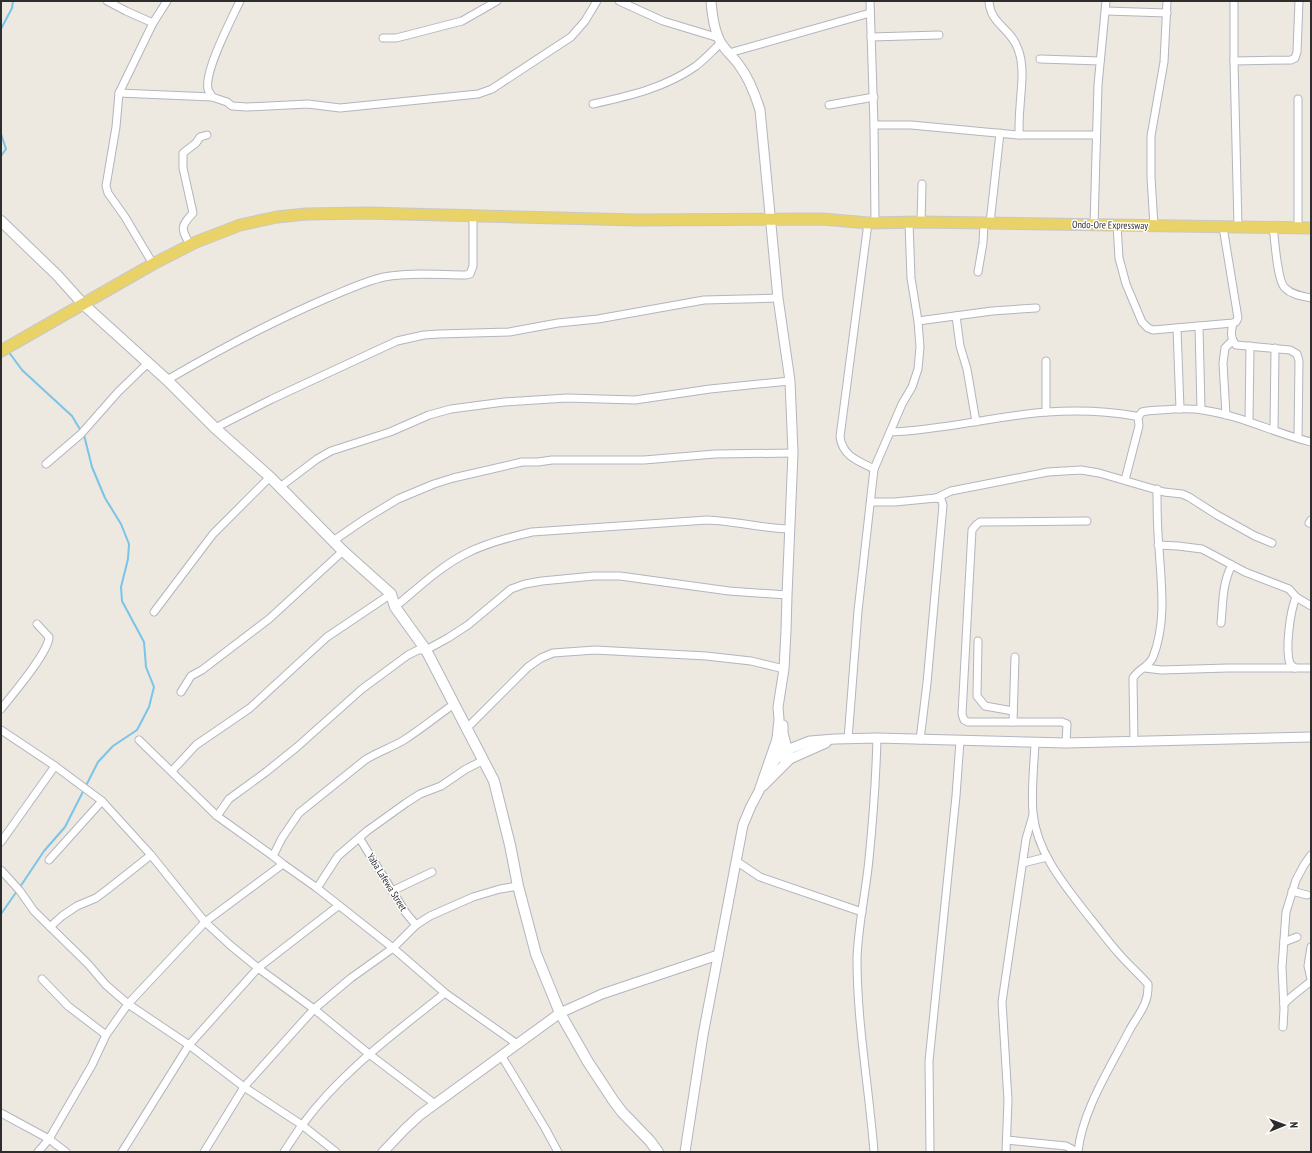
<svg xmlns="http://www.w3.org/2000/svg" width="1312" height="1153" font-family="'PT Sans Narrow',sans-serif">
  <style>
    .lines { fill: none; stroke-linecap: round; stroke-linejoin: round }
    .stream { stroke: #7ac4e8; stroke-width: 2 }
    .minor-casing { stroke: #b3b5bf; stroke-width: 9 }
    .tertiary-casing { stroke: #b3b5bf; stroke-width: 11 }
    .secondary-casing { stroke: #b3b5bf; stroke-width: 12 }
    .primary-casing { stroke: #c8c8c8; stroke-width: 13 }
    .minor { stroke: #fff; stroke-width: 7 }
    .tertiary { stroke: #fff; stroke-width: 9 }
    .secondary { stroke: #fff; stroke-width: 10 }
    .primary { stroke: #e9d369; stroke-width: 11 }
    .labels { text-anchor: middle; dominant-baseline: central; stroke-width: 3; stroke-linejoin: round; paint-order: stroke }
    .street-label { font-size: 10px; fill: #2d2d2d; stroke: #fff }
  </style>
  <rect width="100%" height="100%" fill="#ede8e0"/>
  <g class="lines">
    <!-- stream -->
    <g class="stream">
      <path d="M1 29 12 8 13 1"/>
      <path d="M1 134 6 149 1 156"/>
      <path d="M8 351 22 370 72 416 81 431"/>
      <path d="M20 887 44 851 65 827 98 762 113 746 137 730 149 707 154 687 146 667 144 642 122 601 121 587 128 559 129 544 121 524 105 498 92 467 84 435"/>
      <path d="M1 914 17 891"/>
    </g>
    <defs>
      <g id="minor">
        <path d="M107 1 126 11 153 23"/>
        <path d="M619 1 663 21 719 38"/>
        <path d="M870 1 874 125 875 222"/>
        <path d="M989 1C990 24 1011 28 1018 49 1025 67 1021 88 1020 107 1019 116 1019 125 1019 135"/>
        <path d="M1234 1V61L1238 227"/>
        <path d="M1106 11 1167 13"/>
        <path d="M871 37 939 35"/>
        <path d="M383 38H396L408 35 462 21 497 1"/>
        <path d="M729 53 870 13"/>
        <path d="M1040 59 1100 61"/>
        <path d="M1234 61 1291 60 1295 58 1297 52 1299 1"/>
        <path d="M119 93 212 97 227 102 232 106 247 107 308 104 340 108 478 94 492 89 571 37 585 21 597 1"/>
        <path d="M212 97C211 94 208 91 208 89 204 71 232 18 240 1"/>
        <path d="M1298 99V227"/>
        <path d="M593 104C629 96 665 88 696 66 705 59 713 50 721 43"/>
        <path d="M829 105 874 97"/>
        <path d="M874 125H911L1019 135H1095"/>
        <path d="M921 222 922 184"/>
        <path d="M868 223 840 437C843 457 859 461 874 469"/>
        <path d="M990 223 1000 133"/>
        <path d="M1094 225 1098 85 1106 1"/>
        <path d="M1117 225 1119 258 1126 284 1142 322 1148 328 1153 330 1233 323 1236 322 1238 318 1223 227"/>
        <path d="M1154 226 1151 177V136L1164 62 1167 1"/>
        <path d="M1273 227C1275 240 1277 281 1285 288 1292 295 1302 296 1311 298"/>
        <path d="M190 245C181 228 180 227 193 213L183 168V153L196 143 200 137 207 135"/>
        <path d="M153 264 125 217 108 193 106 186 116 127 119 93 153 23 167 1"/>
        <path d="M978 272 983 243 984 223"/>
        <path d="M956 316 960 346 967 369 976 422"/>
        <path d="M918 321 992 311 1036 308"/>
        <path d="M1233 323C1231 332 1230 338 1236 345L1290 350 1297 354 1299 361 1298 438"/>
        <path d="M1199 326 1201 409"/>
        <path d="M1177 328 1180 409"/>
        <path d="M1046 361V412"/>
        <path d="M167 380C220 349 275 320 332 296 349 289 366 281 384 277 409 272 440 275 466 275L470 274 473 266V216"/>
        <path d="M1226 415 1223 363 1225 348 1232 341"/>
        <path d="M1138 417 1142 412 1147 411C1165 410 1184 407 1202 410 1240 415 1274 433 1311 442"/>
        <path d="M1249 421 1250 346"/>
        <path d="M215 428 272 399 397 341 424 335 439 334 509 332 558 323 598 319 704 300 778 298"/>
        <path d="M1274 430 1275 348"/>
        <path d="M891 432C943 430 995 416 1047 412 1076 410 1107 411 1135 416L1138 417"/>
        <path d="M46 464 81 434 118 392 148 363"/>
        <path d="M1125 480 1139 426 1138 417"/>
        <path d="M280 487 317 459 331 451 390 432 429 415 451 409 504 402 567 398 635 400 710 389 790 381"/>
        <path d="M936 498 951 491 1048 472 1081 470 1099 473 1164 492 1182 494 1189 497 1217 515 1255 536 1272 543"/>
        <path d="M871 502H895L936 498 941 499 943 505 927 683 920 740"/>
        <path d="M1309 523 1311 520"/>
        <path d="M333 541 365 519 398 499 434 484 453 478 522 462H538L552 460H644L715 454 793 453"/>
        <path d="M1158 545 1178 546 1202 549 1245 572 1289 589 1296 597 1311 606"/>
        <path d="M395 607C418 588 441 566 467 553 487 543 510 537 532 532L707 520C734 521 762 528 789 529"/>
        <path d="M154 612 213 534 270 477"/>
        <path d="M1221 623C1223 604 1222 583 1232 565"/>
        <path d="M978 641 977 696 985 706 1013 711"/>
        <path d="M1145 668 1161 670 1228 668H1311"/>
        <path d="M1295 668 1290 664C1285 649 1290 612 1296 597"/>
        <path d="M181 692 191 676 202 670 269 619 343 551"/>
        <path d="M1 709C12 695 49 652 49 637L37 624"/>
        <path d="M1013 722 1015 657"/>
        <path d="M467 728 528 667 541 658 553 653 595 650 706 656 751 661 784 669"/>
        <path d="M1 730 55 766 102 801 151 855 205 922 230 945 258 968 314 1009 369 1054 435 1104"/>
        <path d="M848 739 858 611 874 469 902 404 912 387 918 369 920 347 918 321 911 278 909 223"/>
        <path d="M139 740 217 816 273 856 283 864 317 888 393 948 445 993 517 1044"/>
        <path d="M1134 742 1133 678C1138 669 1149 667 1153 657 1167 621 1161 584 1159 547 1157 528 1157 509 1157 489"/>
        <path d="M1035 743C1034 766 1031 790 1033 813 1037 854 1066 887 1090 918 1100 930 1110 944 1121 956 1130 966 1139 974 1148 984 1149 1005 1138 1014 1129 1031 1110 1068 1082 1111 1078 1152"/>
        <path d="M1066 743 1067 724 1062 722H968L964 720 962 714 972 530 976 525 980 522 1087 521"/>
        <path d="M172 771 196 745 250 708 327 637 391 594"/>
        <path d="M217 816 229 799 266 772 297 747 362 689 408 655 418 650H426L448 638 468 625 511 589 525 584 542 581 594 576H620L729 591 787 595"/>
        <path d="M360 839 406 913 416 925"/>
        <path d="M1 842 55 766"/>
        <path d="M273 856 282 838 299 813 365 760C377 752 391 748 404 740 421 729 437 716 454 704"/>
        <path d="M49 860 102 801"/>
        <path d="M736 861 760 877 862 912"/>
        <path d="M1023 863 1047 857"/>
        <path d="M1 870 20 891 34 911 88 964 106 985 128 1004 189 1045 244 1087 302 1125 336 1152"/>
        <path d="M317 888 338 856 367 831 406 803 420 794 441 786 466 769 484 760"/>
        <path d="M392 891 432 872"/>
        <path d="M1292 891 1307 895"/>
        <path d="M50 927 62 916 77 906 96 898 108 889 151 855"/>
        <path d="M1284 942 1297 937"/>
        <path d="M1311 947 1308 966 1311 979"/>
        <path d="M42 979 68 1006 106 1035"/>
        <path d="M1284 1004C1292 995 1302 989 1311 981"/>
        <path d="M1283 1027 1284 1009 1282 967 1286 912 1296 880 1304 865 1311 855"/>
        <path d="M501 1055 545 1128 558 1152"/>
        <path d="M1 1113 49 1139 66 1152"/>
        <path d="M1007 1140 1066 1146 1077 1152"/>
        <path d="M38 1152 49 1139 92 1065 106 1035 128 1004 205 922 283 864"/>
        <path d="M122 1152 189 1045 258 968 338 906"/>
        <path d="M204 1152 244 1087 314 1009 351 978 393 948 416 925 430 916 473 897 500 889 518 886"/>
        <path d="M284 1152C290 1143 296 1133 303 1124 341 1072 395 1033 445 993"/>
        <path d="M874 1152C869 1088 857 1023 857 959 858 925 866 892 869 859 873 819 876 778 877 738"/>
        <path d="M930 1152 929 1061 956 796 960 741"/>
        <path d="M1006 1152 1008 1100 1002 1002 1026 839 1033 815"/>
      </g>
      <g id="tertiary">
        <path d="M711 1C712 14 714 31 721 43 726 51 733 57 739 65 749 78 755 94 760 110L778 298 790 381 793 453 787 595 786 631 784 669 778 707 779 719 777 739 785 762"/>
        <path d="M783 725V733L789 756"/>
        <path d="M764 777 776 759 781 754 792 748 810 741 835 739 877 738 1066 743 1311 737"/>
        <path d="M763 786 790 759 826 743"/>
        <path d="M383 1152 405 1129 420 1115 560 1013 602 994 718 955"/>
        <path d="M685 1152 703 1035 743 825 751 806 759 791 777 739"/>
      </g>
      <path id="secondary" d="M1 221 57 275 83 304 167 380 215 428 270 477 343 551 391 594 395 607 426 650 494 781 510 845 518 886 536 954 560 1013 588 1062 613 1100 622 1112 650 1141 658 1152"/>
      <path id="primary" d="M1 351 153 264 196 242 240 225 277 217 306 214 367 213 637 220 823 219 868 223 921 222 1311 228"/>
    </defs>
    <!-- minor casing -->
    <use href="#minor" class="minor-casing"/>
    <!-- tertiary casing -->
    <use href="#tertiary" class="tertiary-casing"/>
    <!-- secondary casing -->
    <use href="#secondary" class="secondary-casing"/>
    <!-- primary casing -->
    <use href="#primary" class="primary-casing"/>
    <!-- minor -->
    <use href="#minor" class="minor"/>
    <!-- tertiary -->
    <use href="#tertiary" class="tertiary"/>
    <!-- secondary -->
    <use href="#secondary" class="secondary"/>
    <!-- primary -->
    <use href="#primary" class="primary"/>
  </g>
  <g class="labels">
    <!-- street labels -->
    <g class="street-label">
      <text transform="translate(1110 225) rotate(1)">Ondo-Ore Expressway</text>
      <text transform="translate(387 882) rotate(58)">Yaba Lafewa Street</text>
    </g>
  </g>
  <!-- border -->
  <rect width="1312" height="1153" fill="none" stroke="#2d2d2d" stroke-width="4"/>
  <!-- north arrow -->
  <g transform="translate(1284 1125) rotate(89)" stroke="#ffffff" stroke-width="3" paint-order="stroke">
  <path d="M0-3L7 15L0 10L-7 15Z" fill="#2d2d2d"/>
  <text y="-6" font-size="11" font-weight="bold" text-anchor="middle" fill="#2d2d2d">N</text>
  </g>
</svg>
